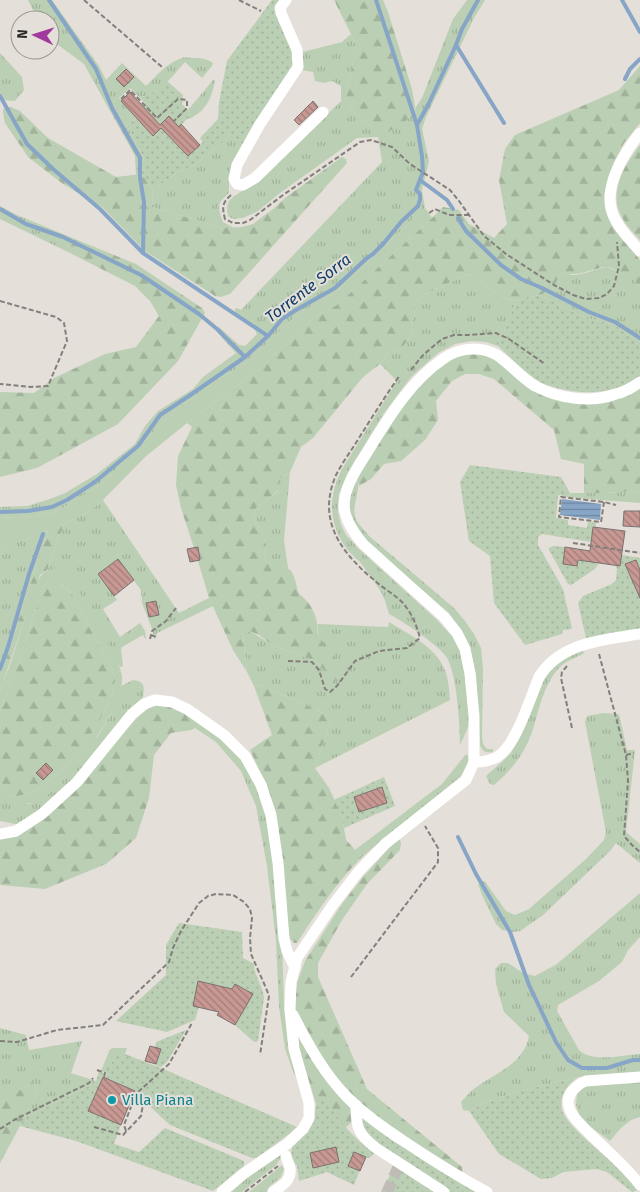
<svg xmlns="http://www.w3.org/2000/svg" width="640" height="1192" font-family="'Fira Sans',sans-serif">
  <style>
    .grass { fill: url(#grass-tufts) }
    .forest { fill: url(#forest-firs) }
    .garden { fill: url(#garden-dots) }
    .pitch { fill: #bbcfb4 }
    .water { fill: url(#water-rules) }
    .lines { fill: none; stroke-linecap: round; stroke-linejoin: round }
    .stream { stroke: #87a5c6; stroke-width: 4 }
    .building { fill: url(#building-back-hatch); stroke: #7a7271 }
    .minor-tunnel { stroke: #bfbbb5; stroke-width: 11; stroke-dasharray: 11 5.5; stroke-linecap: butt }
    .path { stroke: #837f7b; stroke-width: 2; stroke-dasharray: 5 2.5; stroke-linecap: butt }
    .minor { stroke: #fff; stroke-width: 11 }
    .culture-dot { fill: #0f9aa8; stroke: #e4dfd8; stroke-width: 2 }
    .labels { text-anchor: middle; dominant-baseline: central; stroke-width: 4; stroke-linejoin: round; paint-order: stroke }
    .culture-label { font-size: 15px; fill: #0d838f; stroke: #e4dfd8; text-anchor: start }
    .water-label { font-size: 16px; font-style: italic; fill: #113e69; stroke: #e4dfd8 }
  </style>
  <defs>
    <pattern id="grass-tufts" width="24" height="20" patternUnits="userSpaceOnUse" patternTransform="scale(1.25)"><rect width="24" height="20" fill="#bbcfb4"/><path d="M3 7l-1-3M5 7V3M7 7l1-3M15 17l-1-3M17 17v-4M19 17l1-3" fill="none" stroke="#a1b29b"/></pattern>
    <pattern id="forest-firs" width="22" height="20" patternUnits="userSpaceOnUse" patternTransform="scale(1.25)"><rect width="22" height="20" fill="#bbcfb4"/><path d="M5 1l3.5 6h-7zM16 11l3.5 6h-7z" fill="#a1b29b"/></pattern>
    <pattern id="garden-dots" width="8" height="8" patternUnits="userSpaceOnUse" patternTransform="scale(1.25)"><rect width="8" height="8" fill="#bbcfb4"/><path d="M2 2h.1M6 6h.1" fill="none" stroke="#a1b29b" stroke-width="1.8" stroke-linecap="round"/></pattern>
    <pattern id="water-rules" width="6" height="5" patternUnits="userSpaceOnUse" patternTransform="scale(1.25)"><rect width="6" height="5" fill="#87a5c6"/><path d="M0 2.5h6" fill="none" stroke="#6f86a1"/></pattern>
    <pattern id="building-back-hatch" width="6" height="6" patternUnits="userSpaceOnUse" patternTransform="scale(1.25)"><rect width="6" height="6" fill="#c89893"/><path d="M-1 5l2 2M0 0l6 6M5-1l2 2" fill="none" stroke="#a37c78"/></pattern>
  </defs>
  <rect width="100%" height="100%" fill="#e4dfd8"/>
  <!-- grass -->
  <g class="grass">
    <path d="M28 0H52L99 66 106 80 122 63 146 86C156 76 168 62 182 58 185 57 190 58 194 58 201 58 208 59 213 63L212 66 202 78 185 62C173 75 159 96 139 97L130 88 119 98 136 118 127 125 144 158 142 174 136 175 135 156 84 64 50 39V20H38Z"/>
    <path d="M467 0H485L474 18 426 117 422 129 429 161 422 190 425 208 337 291 296 316 245 364 214 382 168 417 102 484 58 511 36 516 0 518V507L27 506 50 499 65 493 97 474 135 444 145 426 158 411 193 389 203 377 236 353 223 339 216 330 219 327 239 345 245 346 257 334 254 328 235 315V309L237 308 241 310 382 162 378 137 357 138 280 193 258 211 243 218 233 219 228 216C227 211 226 205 230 200 234 195 254 184 261 180L341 101V86L332 81 324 83 315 81 313 72 302 70 303 52 342 42 351 34 356 44 346 99 355 114 376 130 407 120 422 98 453 19Z"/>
    <path d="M0 53 22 77 24 90 15 101 0 100Z"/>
    <path d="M213 80H215C212 99 204 115 185 120L190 116 188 110Z"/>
    <path d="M230 131 244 146 229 178V193C216 204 218 207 223 222L234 228H223L152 207 153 190 181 170 193 166 223 142Z"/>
    <path d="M0 206 17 215 75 239 68 246 72 254 0 219Z"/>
    <path d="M606 267 628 275 640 285V343L615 325 584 317 567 309 540 295 554 289 558 277 563 273C566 273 569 274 572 275 580 276 597 269 606 267Z"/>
    <path d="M468 274 479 280 500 297 516 301 498 346 486 342 471 341 455 344 438 353 411 377 384 413 348 472 339 494 338 505V512L341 525 346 535 359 549 436 619 452 636 460 650 465 675 470 723 460 745C460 725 457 675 447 658 440 646 403 621 389 614 387 607 385 599 381 592 376 583 369 575 363 566 359 560 352 556 347 549 328 523 328 497 342 469L397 381 380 364 389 353 400 350 408 340 411 333 416 302 423 295Z"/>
    <path d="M290 472 284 540 288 568 273 565 266 562 264 553 266 545 261 530 253 519 256 508 269 499 278 491V480Z"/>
    <path d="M357 479C361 492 352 503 355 516 356 523 365 530 369 536L454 608 465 621 474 634 481 648 483 669 482 736 483 744 487 749H493V752C486 753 483 752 480 745L476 673 470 648 461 630 449 613 366 541C348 518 345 506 357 479Z"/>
    <path d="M640 491V503L600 500 569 497 570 493H603Z"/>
    <path d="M103 500 179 613 209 598 213 606 157 633 155 640 151 626 142 603 141 590 117 559 98 574 117 600 103 609 120 637 140 623 145 631 146 640 143 635 122 647 121 650 123 666 120 667 71 578 47 570 64 524 86 513Z"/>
    <path d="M48 530 10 647 0 675V549Z"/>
    <path d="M389 622C410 635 438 648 446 673 449 682 449 691 450 700L315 768 331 719 319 711 261 685 254 686 247 672 243 634 250 631 272 645 316 661 326 672 331 651C321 642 317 637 318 624L388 627Z"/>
    <path d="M581 650 585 653C577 657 565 661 559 668 543 685 539 711 532 732 525 753 511 771 494 785L490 784 486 776 503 761 511 753 519 739 545 678 551 667 560 661Z"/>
    <path d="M133 680C146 681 144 688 143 698L75 779 21 825 0 821V800L30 804 98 736 109 717 121 686Z"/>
    <path d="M603 713 619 714 627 750H635L626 832 640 844V863L616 843 610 851 542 916 520 931 514 932 502 930 496 924 482 895 478 884 484 881 486 883 506 911 515 915 529 909 586 859 604 840 606 832 585 722 587 716Z"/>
    <path d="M201 725 222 740 242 759 258 787 268 816 282 940 284 1009 289 1051 298 1079 294 1074 285 1049 279 1006 276 940 267 866 256 806 241 771 216 742 195 728Z"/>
    <path d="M466 754 468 756 469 762 460 777 382 840 362 857 355 850 442 784Z"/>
    <path d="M640 893V937L628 950 622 962 599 981 558 1005 557 1011 579 1050C592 1063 623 1055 640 1054V1072L578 1077 517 1092 489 1101 469 1111 463 1110 461 1102C466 1097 471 1090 478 1086 498 1072 524 1063 529 1036L504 1012 496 984 495 969 501 963H508L523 973 535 976 557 964Z"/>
    <path d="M0 1028 26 1035 29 1050 82 1041 71 1073 96 1081 91 1085 24 1118 38 1091 32 1082 0 1103Z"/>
    <path d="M114 1048H127L125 1054 161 1068 116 1053 106 1078H105L107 1073 101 1071 110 1049Z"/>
    <path d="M640 1080V1117L631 1120 620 1129 610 1141 589 1126 579 1115 576 1105 577 1094 585 1086Z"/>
    <path d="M284 1151 283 1155 275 1166 242 1192H231L246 1179Z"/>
    <path d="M282 1165 284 1169 281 1177 270 1186 267 1190 268 1192H249Z"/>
  </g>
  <!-- forest -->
  <g class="forest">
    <path d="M334 0H383L388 12 412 89 415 107 407 120 388 132 376 130 355 114 346 99 356 44Z"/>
    <path d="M640 66V123L624 143 614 162 608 179 604 195 605 209 611 223 619 235 640 260V285C632 279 615 267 605 267 602 267 600 268 597 269 584 272 577 276 563 273L558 277 554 289 540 295 523 298 516 301 500 297 479 280 468 274 423 295 416 302 411 333 408 340 400 350 389 353 380 364 363 377 313 438 301 447 290 472 278 480V490L269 499 256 508 253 519 261 530 266 545 264 553 266 562C274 566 279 565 287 568 295 571 296 586 299 594 308 600 315 611 317 623 318 626 317 630 318 634 321 641 325 644 330 649 338 658 337 671 335 682L331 683 326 672 316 661 272 645 259 635 250 631 243 634 247 672 233 650 209 598 198 561 200 560 198 547 194 548 181 508 176 485 178 456 192 427 187 423 262 367 305 324 338 304 432 218 443 207 459 210 469 224 494 238 507 224 499 180 505 149 515 135 619 90Z"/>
    <path d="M11 107 20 111 48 138 116 177 142 174 153 190 152 207 223 228 242 227 253 224 273 209 285 198 342 157 346 159 347 163 230 294 221 297 215 296 145 251 102 207 63 184 28 157 5 123 3 113V109Z"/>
    <path d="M640 145V240C634 233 627 227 623 219 607 193 624 166 640 145Z"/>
    <path d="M75 239 136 264 202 308 205 313 178 361 118 424 37 468 0 477V392L34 393 54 378 105 354 136 347 159 316 150 301 135 286 72 254 68 246Z"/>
    <path d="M472 354 484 355 495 360 532 390 547 397 567 402 640 388V491L603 493H584V464L561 459 554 430 494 379 479 374H465L452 381 436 401 438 420 425 440 401 461 384 464 371 479 359 486 357 479C381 441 408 389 446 362 454 357 463 355 472 354Z"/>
    <path d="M64 524 47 570 40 575 0 691V675L10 647 48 530Z"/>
    <path d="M49 583C59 582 65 587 72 594L112 669C114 673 115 676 115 680 113 715 53 795 17 796 10 796 5 793 0 788V712L18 664 42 590 44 585Z"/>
    <path d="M261 685 319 711 331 719 315 768 329 788 342 816 346 840 362 857C337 882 316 913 297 943H294L290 939 266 784 250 750 272 735 254 686Z"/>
    <path d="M154 704 171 707 187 715 201 725 191 730 171 733 154 755 149 798 136 838 106 864 45 889 0 885V839L16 837 117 740 137 718Z"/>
    <path d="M399 839 401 842 400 850 367 884 342 920 318 963V977L367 1089 462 1167 463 1183 353 1121 345 1128 325 1101 316 1104 299 1048 295 1008 297 983 305 961 342 904 363 877 391 846Z"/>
    <path d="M32 1082 38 1091 20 1126 0 1163V1103Z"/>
  </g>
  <!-- garden -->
  <g class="garden">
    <path d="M272 0H282L296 54V63L244 146 230 132 223 142 193 166 181 170 153 190 142 174 144 158 127 125 136 118 153 135 161 128 188 156 203 142 200 138 218 119 219 102 227 61Z"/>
    <path d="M167 81 183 95 182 104 188 110 190 116 179 127 169 116 160 125 143 106 145 103 139 97C151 96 159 89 167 81Z"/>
    <path d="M540 295 567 309 584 317 615 325 640 343V377C617 392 593 395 566 390 557 388 548 386 540 382 525 373 511 358 498 346L516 301 523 298Z"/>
    <path d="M470 465 561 477 570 493 569 497 558 495 556 518 568 520V525L587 528 588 522 596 523V527H593L591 542 542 534 538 537V545L563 589 572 629 563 630 562 634 525 645 494 603 490 556 469 541 460 482Z"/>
    <path d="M553 546 565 547 563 564 576 566 578 560 599 563 595 569 571 585 568 584 549 550V548Z"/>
    <path d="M616 554 640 558V629L586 638 578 603 583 596 612 584 616 580 617 568 615 565Z"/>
    <path d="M384 777 395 806 344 828 342 816 334 800Z"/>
    <path d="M179 923 242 932 243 958 254 964C254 976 263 986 264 998L258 1041 256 1042 253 1041 235 1025 253 994 235 984 228 995 193 1006 199 1007 195 1020 167 1032 116 1021 166 975V945Z"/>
    <path d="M186 1030 167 1062 161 1067 155 1065 161 1050 155 1047 156 1042Z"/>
    <path d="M116 1052 161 1068 297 1127 289 1134 256 1158H252L170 1125 145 1102 135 1091 106 1078Z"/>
    <path d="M99 1072 104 1073 88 1111 121 1125 114 1144 139 1152 165 1128 244 1161V1166L213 1191 76 1141 20 1126 24 1118 91 1085 96 1081Z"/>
    <path d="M578 1077C567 1085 559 1095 562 1110 566 1125 605 1156 618 1167 625 1173 636 1181 638 1190L632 1192 607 1172 597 1169 563 1172 552 1178 541 1179 499 1154 469 1111 489 1101 517 1092Z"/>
    <path d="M325 1100C340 1121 353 1139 375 1153L369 1158 365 1157 354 1185 327 1172 299 1181 297 1166 291 1158 292 1147 306 1133 314 1121 316 1104Z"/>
    <path d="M364 1117 479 1192H450L376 1146 357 1120Z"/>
    <path d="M395 1166 434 1192H381Z"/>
  </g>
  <!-- pitch -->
  <g class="pitch">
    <path d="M425 208 432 218 338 304 305 324 262 367 187 423 145 457 103 500 86 513 64 524 0 549V518L36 516 58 511 102 484 168 417 214 382 245 364 296 316 337 291Z"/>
    <path d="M56 568 64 570 71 577 116 658C118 664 121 670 122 676 125 706 67 785 41 799 28 806 13 806 0 800V788C5 793 10 796 17 796 53 795 113 715 115 680 115 676 114 673 112 669L72 594C64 585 56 580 44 585L42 590 18 664 0 712V691L11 662 35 587C41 574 43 571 56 568Z"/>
  </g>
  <!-- water -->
  <path class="water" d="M562 499 601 504 600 520 560 515Z"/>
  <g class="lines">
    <!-- stream -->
    <g class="stream">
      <path d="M49 0 96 69 112 108 140 158V178L144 202 143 253"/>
      <path d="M376 0 417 125"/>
      <path d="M622 0 640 32"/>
      <path d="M456 45 504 123"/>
      <path d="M625 79 630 69 640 59"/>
      <path d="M0 96 27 144 53 169 100 209 143 253 268 336"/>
      <path d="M420 180 447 200 453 209"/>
      <path d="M0 209 26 224 63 237 141 275 199 314 217 329 245 357"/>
      <path d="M458 218 466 231 501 265 521 279 542 288 589 312 615 322 640 338"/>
      <path d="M0 512 28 511 52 507 67 500 95 482 138 446 160 415 189 396 245 357 268 336 282 319 296 310 335 288 367 258 373 254 384 243 401 222 418 206 420 200V194L416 190 423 172 422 156 417 125 429 103 456 45 462 29 478 0"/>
      <path d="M0 669 8 647 29 574 43 534"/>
      <path d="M458 837 476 874 510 932 529 985 556 1042 568 1060 582 1068H607L633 1060H640"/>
    </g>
  </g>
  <!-- building -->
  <g class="building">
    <path d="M126 69 134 77 124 87 116 79Z"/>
    <path d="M130 92 160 125 169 116 179 127 181 124 200 145 188 156 161 128 153 136 121 101Z"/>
    <path d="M313 101 318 107 299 125 294 120Z"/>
    <path d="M624 511H640V527L623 526Z"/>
    <path d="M593 527 625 531 620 566 578 560 577 566 563 564 565 547 590 551Z"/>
    <path d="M198 547 200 560 190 562 187 549Z"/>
    <path d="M118 559 134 580 114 596 98 574Z"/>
    <path d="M636 560 640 570V598L625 564Z"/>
    <path d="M156 601 159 615 149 617 146 603Z"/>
    <path d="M46 763 53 770 43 780 36 773Z"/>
    <path d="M382 787 387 803 359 812 354 797Z"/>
    <path d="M198 981 232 989 235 984 253 994 235 1025 217 1015 219 1012 193 1006Z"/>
    <path d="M150 1046 161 1049 156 1064 145 1061Z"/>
    <path d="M103 1077 135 1091 121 1125 88 1111Z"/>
    <path d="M336 1147 339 1162 313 1168 310 1153Z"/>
    <path d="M354 1152 366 1157 360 1171 348 1166Z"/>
  </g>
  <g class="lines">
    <!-- minor-tunnel -->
    <path class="minor-tunnel" d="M387 1192 398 1167"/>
    <!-- path -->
    <g class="path">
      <path d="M84 0 162 67"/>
      <path d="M239 0 261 11"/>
      <path d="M121 99 130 90 157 118 178 99 187 100V108L174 121"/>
      <path d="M231 195C222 203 222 207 225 219L233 223H243L250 220 283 195 360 142 371 140 392 147 410 164 450 190 459 201 484 236 506 254 554 285 573 295 586 299 599 298 607 294 614 286 619 266 617 242"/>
      <path d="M429 213 435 209 449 215H469"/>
      <path d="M0 301 56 317 64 323 67 341 48 386 30 387 0 384"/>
      <path d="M411 370 423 355 442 339 454 335H468L496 333 509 339 545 364"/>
      <path d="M604 502 601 522 559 517 561 497 604 502 616 505"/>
      <path d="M573 543 640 553"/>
      <path d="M151 635 156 637"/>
      <path d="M150 639 152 631 166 621 176 608"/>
      <path d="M599 654 626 755 628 781 624 836 632 845 640 852"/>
      <path d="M288 661 312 662 319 670 325 689 330 692 337 686 355 661 379 651 407 648 420 638C417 627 413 616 406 607 400 598 389 592 380 585 376 582 372 578 368 575 337 547 318 517 336 475 341 465 348 455 354 446 369 422 384 398 400 375"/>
      <path d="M567 666 562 672 561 678 572 728"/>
      <path d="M626 755 634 753"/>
      <path d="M351 977 438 862V848L425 826"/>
      <path d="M0 1041 17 1042 57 1030 103 1025 169 962 173 948 181 931 199 903 208 896 216 894 233 895 244 902 250 909 252 918 250 938 251 954 266 988 269 996 260 1055"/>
      <path d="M97 1070 105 1073 104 1077"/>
      <path d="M94 1127 123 1135 141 1116 143 1104 137 1093 169 1064 192 1023"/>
      <path d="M0 1129 14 1120 89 1083 93 1078"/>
      <path d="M126 1131 124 1125 136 1094"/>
      <path d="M245 1192 278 1166"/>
    </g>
    <!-- minor -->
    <g class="minor">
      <path d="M286 0 280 8 281 13 297 50 298 67 260 124 237 165 234 179 237 184 243 185 255 178 323 112"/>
      <path d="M640 133C622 156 599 192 616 221 622 232 632 242 640 251"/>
      <path d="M474 762C482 762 490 761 497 757 516 746 530 698 539 677 561 642 603 640 640 634"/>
      <path d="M0 834 16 831 42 814 77 782 132 714 144 704 155 700 172 702 187 709 224 735 245 756 261 785 271 815 278 863 284 939 287 951 295 968"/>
      <path d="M293 1015C308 1044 324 1074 348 1098 365 1115 385 1129 405 1142 432 1160 459 1177 487 1192"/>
      <path d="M640 1077 586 1081C576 1085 565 1095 569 1107 571 1116 581 1125 588 1132 605 1149 625 1165 640 1185"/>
      <path d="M356 1105C356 1127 357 1133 376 1148L444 1192"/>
      <path d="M222 1192 243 1174 287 1144 303 1129 309 1118V1103L294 1049 290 1009 291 982 297 958 332 906 359 871 385 844 466 780 474 762V716L470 674 465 649 457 633 444 617 363 544C338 514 339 498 359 465 383 428 405 385 443 359 458 348 480 345 497 355 510 364 521 377 535 386 559 399 591 403 616 394 625 392 633 387 640 382"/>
      <path d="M273 1192C282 1186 292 1180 290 1168 289 1164 287 1160 286 1156"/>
    </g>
  </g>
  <!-- markers -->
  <circle class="culture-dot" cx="112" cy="1100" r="5"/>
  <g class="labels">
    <!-- culture labels -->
    <g class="culture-label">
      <text x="122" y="1100">Villa Piana</text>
    </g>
    <!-- water labels -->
    <g class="water-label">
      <text transform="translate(308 288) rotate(-37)">Torrente Sorra</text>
    </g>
  </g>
  <!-- north arrow -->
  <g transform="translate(35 35) rotate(274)"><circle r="24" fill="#e4dfd8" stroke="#9a9691"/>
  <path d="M0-4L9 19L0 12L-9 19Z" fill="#9f399e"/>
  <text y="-8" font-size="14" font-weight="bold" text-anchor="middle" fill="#2b2927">N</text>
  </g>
</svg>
